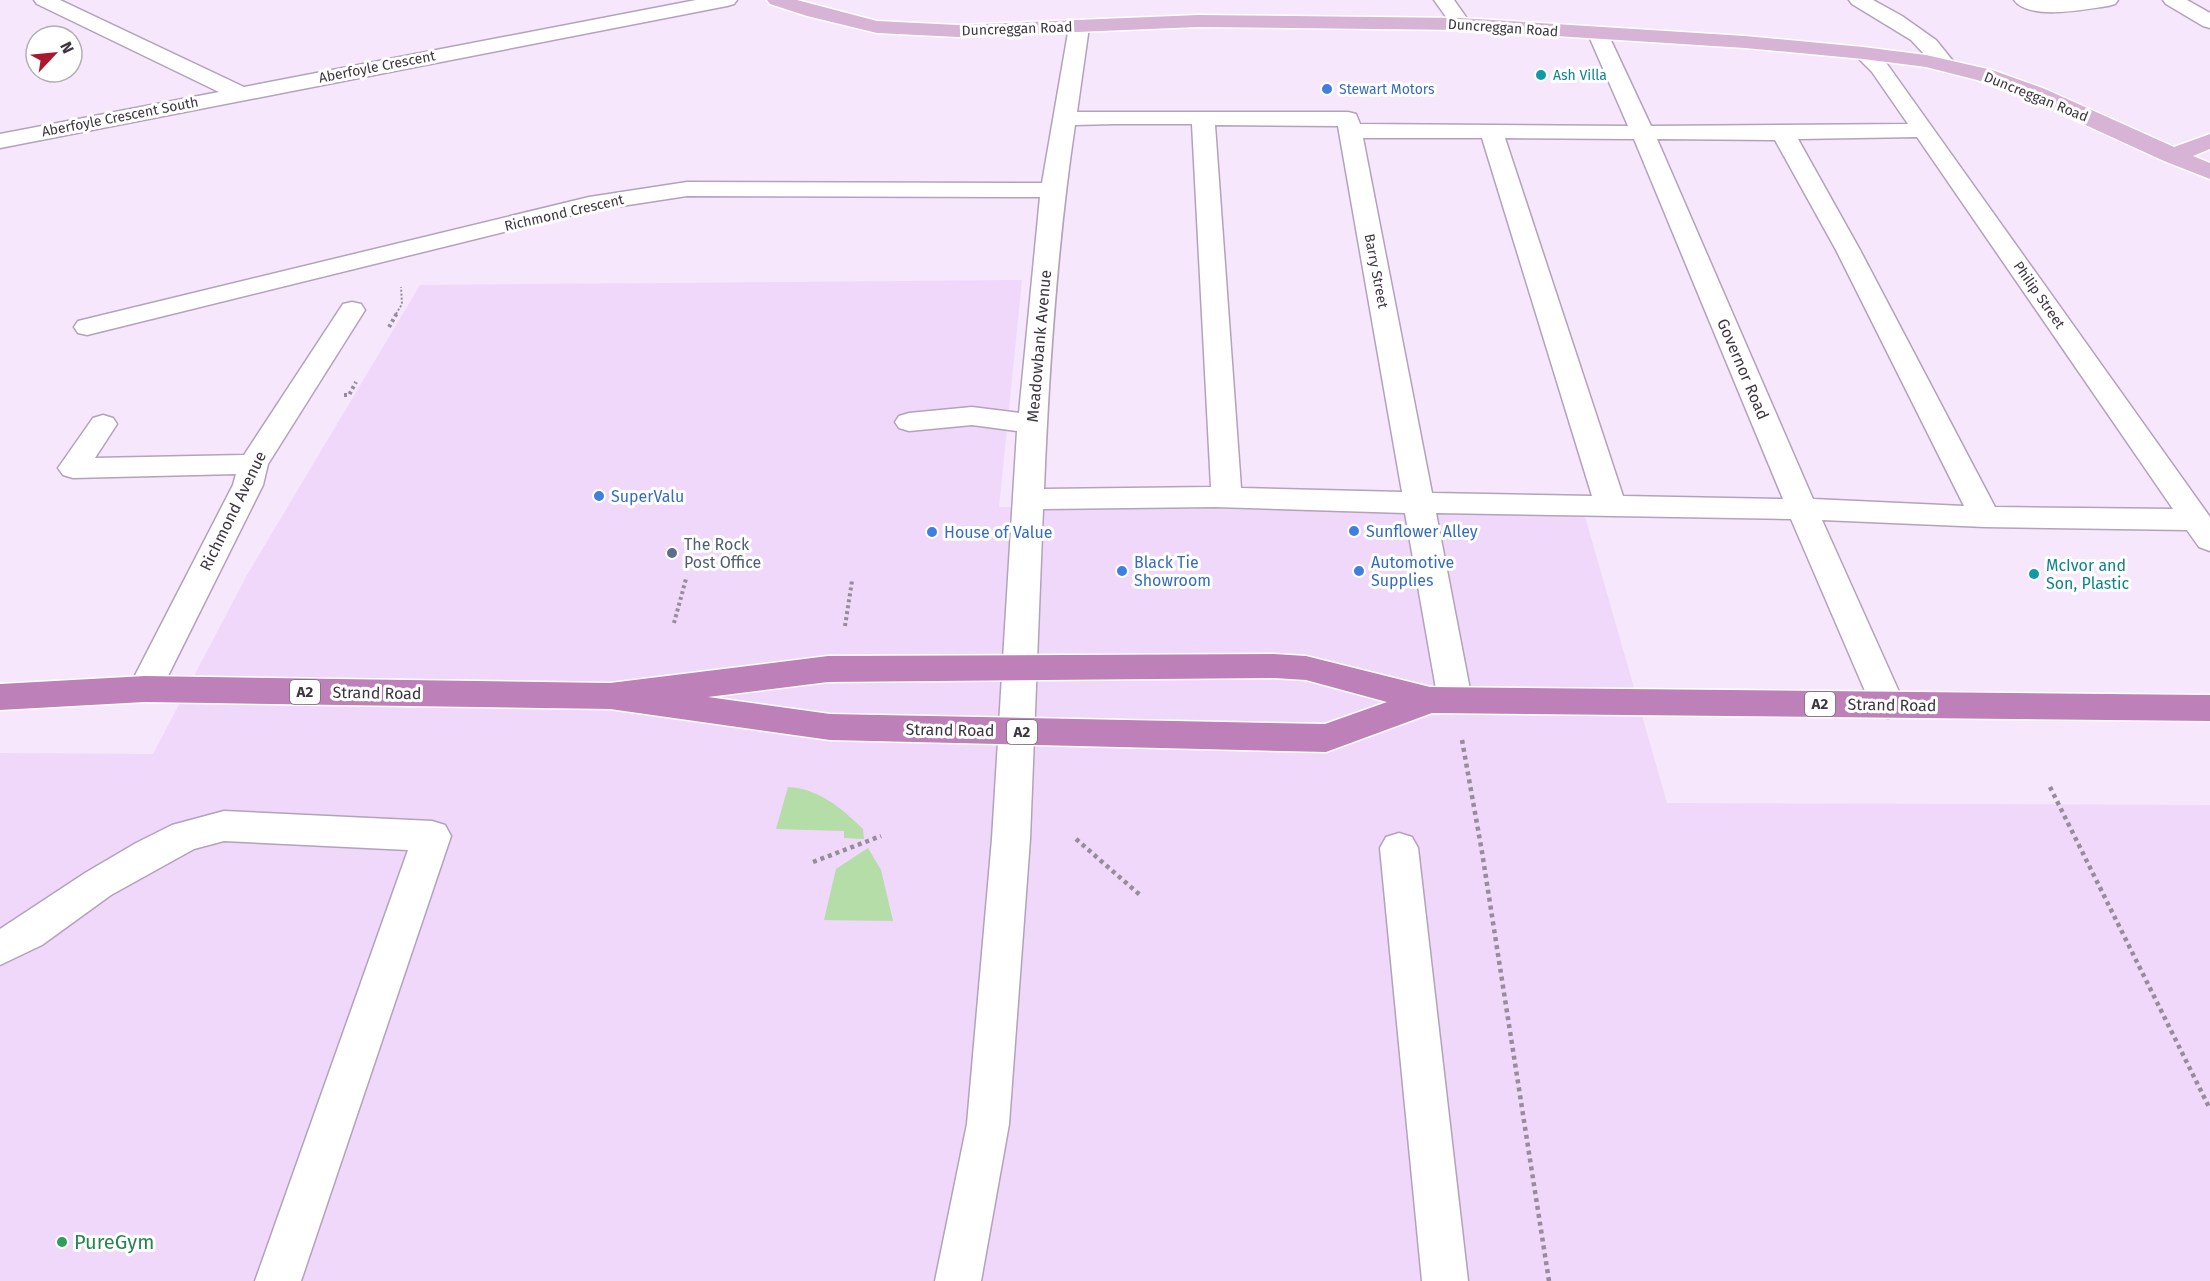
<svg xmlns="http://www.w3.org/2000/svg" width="2210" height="1281" font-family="'Fira Sans',sans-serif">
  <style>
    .built { fill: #efd8f9 }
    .green { fill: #b4dda7 }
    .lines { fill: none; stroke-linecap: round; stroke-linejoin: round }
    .minor-casing { stroke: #b3a2bb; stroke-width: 3 }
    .major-casing { stroke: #fff; stroke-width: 3 }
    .highway-casing { stroke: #fff; stroke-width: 3 }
    .path-far2 { stroke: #978c9b; stroke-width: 2; stroke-dasharray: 2 2; stroke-linecap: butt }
    .path-far1 { stroke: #978c9b; stroke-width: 4; stroke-dasharray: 3 3; stroke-linecap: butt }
    .path { stroke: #978c9b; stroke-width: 4.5; stroke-dasharray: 4 4; stroke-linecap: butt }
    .minor { fill: #fff; fill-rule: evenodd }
    .major { fill: #d7b3d5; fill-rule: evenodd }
    .highway { fill: #bd80b9; fill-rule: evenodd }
    .culture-dot { fill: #0f9aa8; stroke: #fff; stroke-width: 2 }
    .shop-dot { fill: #3f7fe0; stroke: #fff; stroke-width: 2 }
    .service-dot { fill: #5c6f8a; stroke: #fff; stroke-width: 2 }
    .leisure-dot { fill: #2e9e5b; stroke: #fff; stroke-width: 2 }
    .labels { text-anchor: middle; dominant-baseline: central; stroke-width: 6; stroke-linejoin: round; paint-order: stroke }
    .far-street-label { font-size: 14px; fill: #3d3640; stroke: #fff }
    .far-culture-label { font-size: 14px; fill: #0d838f; stroke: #fff; text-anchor: start }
    .far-shop-label { font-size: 14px; fill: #366cbe; stroke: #fff; text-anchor: start }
    .shield { fill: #fff; stroke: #777279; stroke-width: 1.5 }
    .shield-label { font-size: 15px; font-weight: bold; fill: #3d3640 }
    .street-label { font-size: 16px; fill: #3d3640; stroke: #fff }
    .shop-label { font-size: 16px; fill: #366cbe; stroke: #fff; text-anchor: start }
    .service-label { font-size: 16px; fill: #4e5e75; stroke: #fff; text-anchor: start }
    .culture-label { font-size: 16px; fill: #0d838f; stroke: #fff; text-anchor: start }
    .near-leisure-label { font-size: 20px; fill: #27864d; stroke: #fff; text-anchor: start }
  </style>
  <rect width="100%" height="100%" fill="#f6e7fc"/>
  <!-- built -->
  <path class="built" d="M1022 280 999 507 1584 513 1667 803 2210 805V1281H0V753L153 754 247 575 420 285Z"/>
  <!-- green -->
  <g class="green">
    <path d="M788 787C820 789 841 808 863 829L864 839 844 838V831L776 829Z"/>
    <path d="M868 848 881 870 893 921 824 920 836 869Z"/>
  </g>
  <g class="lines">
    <defs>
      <g id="minor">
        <path d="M34 0H60L244 87 696 0H737L734 4 727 6 0 148V134L219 92 37 4Z"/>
        <path d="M1434 0H1454L1471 24 1468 28H1454Z"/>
        <path d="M1849 0H1873L1902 16 1936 40 1957 66 1953 70 1946 72 1939 70 1911 40 1852 4Z"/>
        <path d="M2014 0H2118L2115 4 2108 6C2086 9 2029 21 2014 0Z"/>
        <path d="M2163 0H2187L2210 13V28L2203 26 2166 4Z"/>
        <path d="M1079 21 1086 23 1089 27 1077 112H1348L1356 114 1360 124 1628 126 1588 34 1591 30H1605L1608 34 1651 126 1908 124 1872 72 1853 53 1856 49C1870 45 1877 54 1887 64L2210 517V551L2199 547 2187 530 1985 527 1822 520 1905 705 1900 714 1888 718 1876 714 1871 705 1791 519 1436 513 1472 700 1467 709 1455 713 1443 709 1438 700 1405 513 1214 507 1043 509 1030 839 1009 1124 981 1281H935L967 1124 992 839 1017 431 972 425 909 431 899 428 895 422 899 416 909 413 972 407 1019 413 1040 197 687 196 589 211 87 335 78 333 74 327 78 321 589 197 687 182 1042 183 1069 27 1072 23ZM1114 124H1192L1211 487 1044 489C1049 368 1057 245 1075 125ZM1215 125 1338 126 1402 492 1241 488ZM1917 137 2173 509 1995 507 1860 250 1798 139ZM1363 138H1482L1592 496 1432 493ZM1505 138 1634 139 1783 499 1623 496ZM1657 139 1775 140 1836 250 1964 506 1813 499Z"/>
        <path d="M352 302 361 304 365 310 268 464 263 485 157 698 145 702 133 698 128 689 233 485 236 474 73 478 63 475 58 468 93 418 103 415 113 418 117 424 95 458 244 455 343 304Z"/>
        <path d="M224 811 432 821 445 825 451 836 301 1281H255L408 850 224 841 194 849 111 895 42 945 0 965V929L85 873 136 843 172 825Z"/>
        <path d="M1399 833 1412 837 1418 848 1468 1281H1422L1380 848 1386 837Z"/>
      </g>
      <path id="major" d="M767 0H797L877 21 958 25 1198 15 1461 18 1745 36 1863 47 1926 55 1992 70 2045 89 2174 147 2210 134V149L2193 156 2210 163V179L2164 161 2029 99 1977 80 1926 67 1863 59 1745 48 1461 30 1198 27 958 37 877 33 807 16 770 4Z"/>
      <path id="highway" d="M1274 654 1306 656 1430 687 2210 695V721L1432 713 1326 752 830 740 610 709 145 702 0 710V684L145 676 610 683 828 656ZM1274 678 1306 680 1387 702 1325 724 830 714 708 697 828 682Z"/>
    </defs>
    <!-- minor casing -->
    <use href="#minor" class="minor-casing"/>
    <!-- major casing -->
    <use href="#major" class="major-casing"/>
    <!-- highway casing -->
    <use href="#highway" class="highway-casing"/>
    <!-- path-far2 -->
    <path class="path-far2" d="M396 314 402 304 401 287"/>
    <!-- path-far1 -->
    <g class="path-far1">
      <path d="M389 327 397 313"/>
      <path d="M344 395H349L356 382"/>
      <path d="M674 623 686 579"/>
      <path d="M845 626 852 581"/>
    </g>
    <!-- path -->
    <g class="path">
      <path d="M1462 740 1482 852 1549 1281"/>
      <path d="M2050 787 2210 1109"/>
      <path d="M1076 839 1140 895"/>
      <path d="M813 862 881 836"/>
    </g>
    <!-- minor -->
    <use href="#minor" class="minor"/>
    <!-- major -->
    <use href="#major" class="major"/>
    <!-- highway -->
    <use href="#highway" class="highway"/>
  </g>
  <!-- markers -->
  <g class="culture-dot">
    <circle cx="1541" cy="75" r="6"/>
    <circle cx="2034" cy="574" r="6"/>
  </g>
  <g class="shop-dot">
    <circle cx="1327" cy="89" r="6"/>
    <circle cx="599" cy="496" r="6"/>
    <circle cx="1354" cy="531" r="6"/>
    <circle cx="932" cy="532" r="6"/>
    <circle cx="1122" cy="571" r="6"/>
    <circle cx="1359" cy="571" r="6"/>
  </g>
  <circle class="service-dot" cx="672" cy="553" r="6"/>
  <circle class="leisure-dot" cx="62" cy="1242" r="6"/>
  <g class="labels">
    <!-- far-street labels -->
    <g class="far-street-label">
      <text transform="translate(1503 28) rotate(4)">Duncreggan Road</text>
      <text transform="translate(1017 29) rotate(-2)">Duncreggan Road</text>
      <text transform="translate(377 67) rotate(-11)">Aberfoyle Crescent</text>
      <text transform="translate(2036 97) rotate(22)">Duncreggan Road</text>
      <text transform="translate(120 117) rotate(-11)">Aberfoyle Crescent South</text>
      <text transform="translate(564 213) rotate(-13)">Richmond Crescent</text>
      <text transform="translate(1376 271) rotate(79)">Barry Street</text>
      <text transform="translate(2039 295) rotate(55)">Philip Street</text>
    </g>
    <!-- far-culture labels -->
    <g class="far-culture-label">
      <text x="1553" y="75">Ash Villa</text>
    </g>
    <!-- far-shop labels -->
    <g class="far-shop-label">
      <text x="1339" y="89">Stewart Motors</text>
    </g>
    <!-- shield labels -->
    <g class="shield">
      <rect x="290" y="680" width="30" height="24" rx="4.5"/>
      <rect x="1805" y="692" width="30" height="24" rx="4.5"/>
      <rect x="1007" y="720" width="30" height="24" rx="4.5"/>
    </g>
    <g class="shield-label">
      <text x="305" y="692">A2</text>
      <text x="1820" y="704">A2</text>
      <text x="1022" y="732">A2</text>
    </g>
    <!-- street labels -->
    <g class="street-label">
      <text transform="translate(1039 346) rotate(-85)">Meadowbank Avenue</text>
      <text transform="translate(1743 369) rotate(67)">Governor Road</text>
      <text transform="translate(233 511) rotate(-64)">Richmond Avenue</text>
      <text transform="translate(377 693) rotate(1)">Strand Road</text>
      <text transform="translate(1892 705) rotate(1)">Strand Road</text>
      <text transform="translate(950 730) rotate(1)">Strand Road</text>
    </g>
    <!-- shop labels -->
    <g class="shop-label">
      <text x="611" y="496">SuperValu</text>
      <text x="1366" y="531">Sunflower Alley</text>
      <text x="944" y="532">House of Value</text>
      <text x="1134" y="562">Black Tie<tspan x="1134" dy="18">Showroom</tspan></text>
      <text x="1371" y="562">Automotive<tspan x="1371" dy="18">Supplies</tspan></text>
    </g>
    <!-- service labels -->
    <g class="service-label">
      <text x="684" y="544">The Rock<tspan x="684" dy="18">Post Office</tspan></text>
    </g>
    <!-- culture labels -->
    <g class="culture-label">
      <text x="2046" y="565">McIvor and<tspan x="2046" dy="18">Son, Plastic</tspan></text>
    </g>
    <!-- near-leisure labels -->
    <g class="near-leisure-label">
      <text x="74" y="1242">PureGym</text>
    </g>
  </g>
  <!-- north arrow -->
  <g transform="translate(54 54) rotate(64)"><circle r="28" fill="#ffffff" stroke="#b1afb3" stroke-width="1.5"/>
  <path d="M0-4.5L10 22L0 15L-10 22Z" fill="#ac162e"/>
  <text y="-9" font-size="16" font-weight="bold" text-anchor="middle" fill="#3d3640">N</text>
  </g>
</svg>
